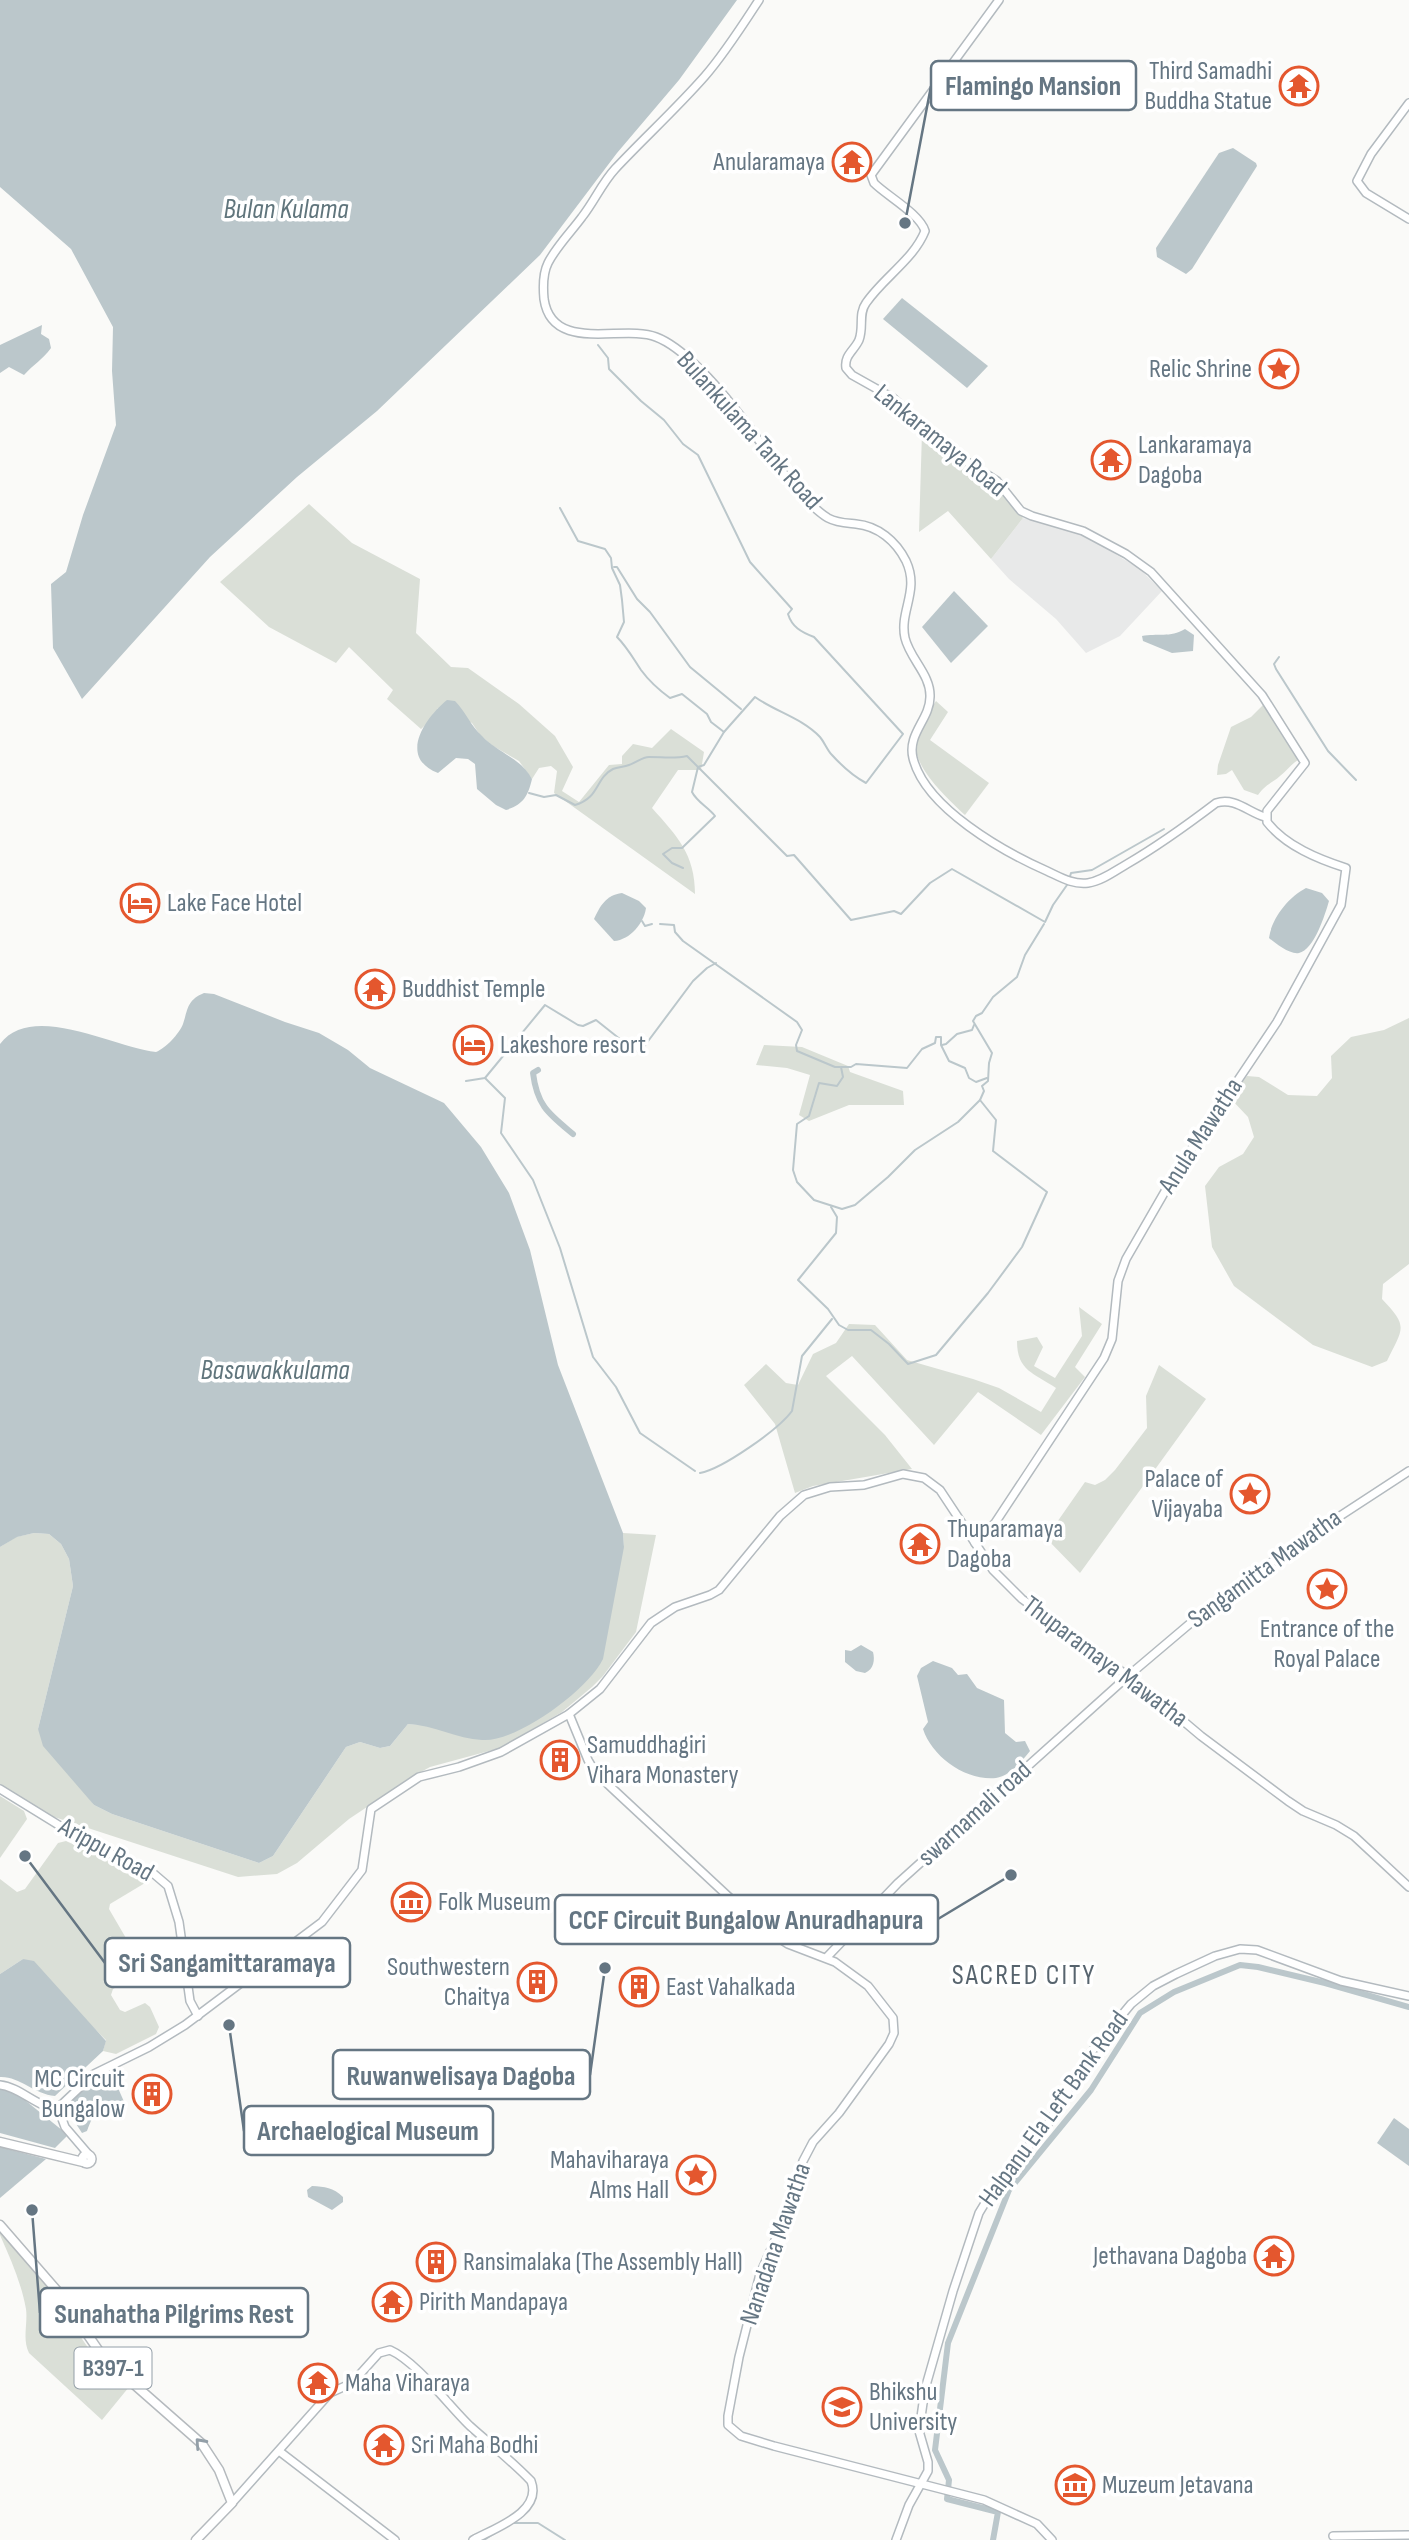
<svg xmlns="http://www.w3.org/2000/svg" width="1409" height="2540" font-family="'Sofia Sans Condensed',sans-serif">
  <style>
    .built { fill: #e8e9e9 }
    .green { fill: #dadfd7 }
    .water { fill: #bbc7cb }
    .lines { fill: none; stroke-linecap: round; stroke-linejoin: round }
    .stream { stroke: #bbc7cb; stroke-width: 2 }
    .canal { stroke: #bbc7cb; stroke-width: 6 }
    .secondary-casing { stroke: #b3babf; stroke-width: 10 }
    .primary-casing { stroke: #b5babe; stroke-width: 11 }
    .secondary { stroke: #fff; stroke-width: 7 }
    .primary { stroke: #fff; stroke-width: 8 }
    .oneway { stroke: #939fa8 }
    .labels { text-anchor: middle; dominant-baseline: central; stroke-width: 7; stroke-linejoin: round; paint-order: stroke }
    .shield { fill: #fff; stroke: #939fa8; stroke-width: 2 }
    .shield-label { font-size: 24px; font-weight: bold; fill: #657683 }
    .poi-label { font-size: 26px; fill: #657683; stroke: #fff; text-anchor: start }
    .street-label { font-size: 26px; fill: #657683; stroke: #fff }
    .water-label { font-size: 28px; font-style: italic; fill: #60757c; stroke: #fff }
    .neighbourhood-label { font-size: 28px; letter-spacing: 2px; fill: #57646e; stroke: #fff }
    .leader { fill: none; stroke: #657683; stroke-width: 2.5 }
    .callout-dot { fill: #657683; stroke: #fff; stroke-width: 2.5 }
    .callout { fill: #fff; stroke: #657683; stroke-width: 2.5 }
    .callout-label { font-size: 28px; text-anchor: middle; font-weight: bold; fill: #657683 }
  </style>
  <rect width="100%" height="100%" fill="#fafaf8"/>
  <!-- built -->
  <path class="built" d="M1023 518 1082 534 1140 569 1162 591 1120 636 1086 653 1056 619 1009 579 991 559Z"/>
  <!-- green -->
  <g class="green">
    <path d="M922 432 950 455 990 479 1001 488 1023 518 991 559 948 511 919 532Z"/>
    <path d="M309 504 352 543 420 579 416 633 451 667 468 668 519 704 555 736 573 767 562 791 579 802 609 765 622 764V756L633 744 652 748 671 729 704 752 701 770H678L652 808C677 836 695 854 695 894L554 793 557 771 551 766 539 768 532 779 519 761 493 746 480 735 472 723 438 708 432 719 421 729 387 699 393 690 349 647 336 663 269 627 220 582Z"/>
    <path d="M936 701 948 712 930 740 989 783 965 815C949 800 915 769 916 746 916 731 928 713 936 701Z"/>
    <path d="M1263 705 1281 729 1298 760C1290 765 1287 771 1280 776 1271 784 1267 783 1258 795L1244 790 1232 770 1226 774 1217 775 1218 765 1231 727 1251 717Z"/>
    <path d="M1409 1018V1264L1383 1284 1382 1299C1409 1327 1403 1328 1387 1361L1372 1367 1313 1345 1234 1286 1212 1247 1205 1186 1219 1167 1243 1154 1254 1137 1248 1117 1230 1098 1247 1076 1259 1077 1288 1095 1317 1096 1332 1078 1331 1056 1351 1037 1384 1030Z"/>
    <path d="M764 1045 802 1047 848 1066 850 1072 903 1091 904 1105H849L809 1121 799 1115 810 1075 787 1068 756 1065Z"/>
    <path d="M1079 1307 1102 1324 1075 1367 1085 1377 1041 1435 978 1392 934 1445 852 1356 826 1376 885 1435 912 1469 813 1486 795 1493 775 1424 744 1385 766 1364 786 1383 798 1385 813 1354 836 1343 849 1324 875 1325 907 1360 973 1379 999 1388 1041 1412 1056 1388C1034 1373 1017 1371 1017 1341L1037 1337 1043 1347 1034 1366 1055 1378 1082 1336Z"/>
    <path d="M1159 1365 1206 1399 1080 1573 1046 1538 1085 1482 1095 1485 1105 1480 1115 1470 1147 1428 1146 1396Z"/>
    <path d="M34 1533 49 1534 61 1544 69 1559 73 1586 38 1729 94 1805 112 1814 259 1863 273 1856 346 1747 360 1742 380 1748 390 1746 408 1724 420 1725 624 1547 623 1533 656 1535 636 1632 603 1676 592 1687 562 1712 500 1748 430 1767 412 1777 349 1819 297 1863 277 1874 238 1877 42 1813 0 1789V1547L16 1537Z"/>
    <path d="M0 1796 24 1811 27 1819 0 1858Z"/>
    <path d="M66 1841 144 1877 145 1883 110 1904 109 1909 144 1969 141 1974 113 1989 111 1995 120 2010 125 2012 145 2003 150 2007 159 2027 156 2034 116 2054 103 2051 106 2040 23 1959 0 1974V1879L17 1892 25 1889 58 1843Z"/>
    <path d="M0 2228C14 2245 29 2261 42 2278 67 2310 92 2368 129 2387L102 2420 29 2353C22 2339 28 2324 26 2309 21 2282 11 2260 0 2235Z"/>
  </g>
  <!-- water -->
  <g class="water">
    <path d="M0 0H737L679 80 617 153 540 255 377 411 297 477 210 557 82 699 53 648 51 584 66 572 83 515 116 425 112 371 113 327 71 249 0 187Z"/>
    <path d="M1233 148 1256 163 1257 166 1192 269 1186 274 1157 257 1156 248 1219 153Z"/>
    <path d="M902 298 988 366 967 388 883 319Z"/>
    <path d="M42 325 41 334 49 339 51 348C43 359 33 365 24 375L9 367 0 373V345Z"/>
    <path d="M954 591 988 626 951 663 922 627Z"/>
    <path d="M1185 629 1194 635 1193 651 1172 653 1143 641 1142 636C1157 633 1170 638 1185 629Z"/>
    <path d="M447 700 455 701C465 711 471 726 482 736 498 753 521 758 532 779 528 796 523 805 506 810L496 805 477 789 475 764 468 759 456 758 438 773C397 757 426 717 447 700Z"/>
    <path d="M1306 888 1322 893 1329 901C1325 915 1314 950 1299 953 1290 955 1275 943 1269 938 1272 917 1289 897 1306 888Z"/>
    <path d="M622 893 639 901 646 908C644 923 630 940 614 941L594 919C600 906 606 895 622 893Z"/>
    <path d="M204 993 214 994 285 1022 319 1033 348 1050 370 1068 444 1103 481 1147 509 1193 530 1250 558 1365 623 1533 624 1547 603 1659C588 1690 516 1743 482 1740 457 1739 434 1725 408 1724L390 1746 380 1748 360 1742 346 1747 273 1856 259 1863 112 1814 94 1805 43 1746 38 1729 73 1586 69 1559 61 1544 49 1534 34 1533 17 1537 0 1547V1044C32 1001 115 1048 156 1052 166 1048 179 1034 183 1024 188 1009 187 1000 204 993Z"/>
    <path d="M861 1645 873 1652C875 1660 874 1669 865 1673L856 1671 845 1662V1650L851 1651Z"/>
    <path d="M933 1661 952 1668 958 1675 967 1674 977 1688 1004 1700 1005 1733 1016 1742 1025 1741 1030 1751C1021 1762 1010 1776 996 1778 966 1781 932 1757 923 1729L928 1722 917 1676 921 1668Z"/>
    <path d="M23 1959 34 1961 106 2041 103 2051 55 2096C34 2094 19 2076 0 2077V1974Z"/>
    <path d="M105 2070 111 2072 125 2104 122 2109C96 2107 97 2106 87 2131L82 2133 67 2110 68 2104Z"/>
    <path d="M0 2086 10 2088 68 2135 55 2148 0 2133Z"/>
    <path d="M1394 2118 1409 2129V2166L1377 2143Z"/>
    <path d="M0 2147 46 2159 0 2198Z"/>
    <path d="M312 2186C325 2187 333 2187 343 2197V2202L332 2210 308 2197 307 2190Z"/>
  </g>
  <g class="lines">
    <!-- stream -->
    <g class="stream">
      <path d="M598 345 608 358 609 369 641 401 664 420 683 444 698 455 750 562 792 609 788 614C792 627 801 632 814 637L903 734 866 783C853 776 842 766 832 755 827 750 825 743 820 737 802 718 776 712 755 697L724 732 704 765 698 767 692 792C697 802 708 807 715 816L682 848H672L663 854 672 863 683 868"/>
      <path d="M560 508 578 541 605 549 611 558 612 568 620 585 622 600 624 622 617 637C627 647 633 658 641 670 649 681 659 690 670 698L682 694 707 714 711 722 724 732"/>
      <path d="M614 567H617L637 599 650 612 690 667 741 709"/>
      <path d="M1279 657 1274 664 1276 669 1328 751 1356 780"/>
      <path d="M529 793 544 797 556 795 575 805C600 798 595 778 613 769 618 767 624 767 629 765 636 763 642 757 649 757 663 757 674 759 687 756L787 856 794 855 851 920 894 911 901 914 930 883 952 869 1045 922 1053 905 1067 885"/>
      <path d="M1069 880 1071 873 1092 870 1164 829"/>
      <path d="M642 921 645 926 652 924"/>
      <path d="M660 924 674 925 675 932 683 941 797 1022 802 1030 796 1045 797 1051 835 1067H840"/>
      <path d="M942 1045 946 1044 957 1034 972 1030 974 1025"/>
      <path d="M485 1078 505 1098 501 1133 533 1180 560 1248 593 1357 616 1387 640 1433 695 1471"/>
      <path d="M466 1081 485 1078 545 1005 578 1025 583 1026 596 1020 635 1051 640 1052 693 981 707 968 716 963"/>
      <path d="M980 1100 958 1122 915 1150 888 1177 855 1205 842 1209 814 1200 797 1182 793 1170 797 1124 809 1116 819 1083 837 1086 843 1077 841 1067H851L856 1064 907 1068 922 1049 935 1043 936 1037H941V1045L949 1061 965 1068 969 1078 976 1082 987 1078"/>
      <path d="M831 1207 837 1217 836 1233 798 1280 828 1309 839 1325 848 1330H871L889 1344 908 1364 936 1355 988 1293 1022 1247 1047 1192 993 1151 996 1120 980 1100 984 1091 982 1086 988 1081 989 1063 992 1053 973 1021 976 1016 982 1013 993 997 1017 977 1025 955 1044 924"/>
      <path d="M700 1473C722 1469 778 1430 792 1411L802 1356 832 1319"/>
      <path d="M512 2523H538L565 2540"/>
      <path d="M484 2540 495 2533"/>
    </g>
    <!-- canal -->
    <g class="canal">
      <path d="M538 1070 533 1073C537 1106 549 1114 573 1134"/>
      <path d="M993 2540 998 2512 947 2499 949 2480 935 2450 948 2343 1009 2190 1091 2090 1140 2013 1174 1992 1240 1965 1258 1967 1325 1983 1409 2007"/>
    </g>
    <defs>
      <g id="secondary">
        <path d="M759 0C742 26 725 53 705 76 676 109 644 138 615 169 602 183 594 202 582 217 571 232 556 247 548 263 543 273 543 288 544 299 552 354 623 324 656 337 683 347 717 386 735 409 759 438 798 500 828 518 837 523 846 523 856 524 878 526 896 541 906 561 920 591 899 611 905 638 910 659 931 675 930 697 930 719 907 734 913 758 925 808 1004 852 1047 871 1060 877 1073 885 1088 883 1102 881 1115 871 1127 864 1158 846 1187 825 1216 803 1235 797 1248 812 1265 817"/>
        <path d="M1409 103 1371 154 1357 181 1366 193 1409 219"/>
        <path d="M975 1543 995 1523 1104 1358 1112 1339 1118 1281 1126 1259 1175 1174 1277 1022 1341 905 1346 868C1318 859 1286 846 1267 822V811L1305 763 1262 695 1151 572 1126 554 1083 531 1032 516 1021 511 997 481 953 453 893 398 852 375 846 368C844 355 854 351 859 340 864 327 858 314 866 303 883 278 914 259 925 231 920 214 887 196 874 183L871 175 999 0"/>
        <path d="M569 1714 588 1760 595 1772 614 1790 760 1926 788 1944 835 1962 868 1986 893 2018 894 2033 889 2044 839 2113 813 2142 803 2161 788 2211 760 2274 739 2357 728 2416V2425L741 2436 774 2446 984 2500 1037 2524 1052 2540"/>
        <path d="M0 1789 91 1845 154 1874 168 1886 179 1922 190 2001 198 2016"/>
        <path d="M827 1957 898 1883 1128 1676 1193 1621 1288 1550 1409 1471"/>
        <path d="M0 2085C21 2087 38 2109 58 2108L94 2074 149 2047 185 2025 322 1922 362 1870 371 1809 419 1777 459 1767 501 1752 569 1714 600 1689 651 1623 675 1607 710 1595 719 1590 780 1516 804 1495 830 1487 864 1485 903 1474 924 1478 940 1490 993 1570 1022 1599 1143 1687 1201 1736 1288 1801 1303 1811 1336 1825 1354 1836 1409 1887"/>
        <path d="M58 2108 65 2127 89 2155"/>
        <path d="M279 2451 395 2540"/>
        <path d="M232 2503 330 2393 352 2383 379 2353 390 2350C417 2362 448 2405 470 2426 490 2444 512 2461 531 2481 543 2512 495 2528 473 2540"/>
        <path d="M1333 2536 1409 2535"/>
        <path d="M896 2540 909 2505 928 2471V2462L919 2431 925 2389 953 2291 979 2213 999 2180 1048 2124 1088 2056 1131 2004 1153 1986 1176 1974 1215 1956 1240 1949 1257 1950 1341 1981 1409 1996"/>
      </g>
      <g id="primary">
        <path d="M0 2142 83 2162"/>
        <circle cx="87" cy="2159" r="4.5"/>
        <path d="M0 2225 59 2293 103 2357 202 2444 219 2470 232 2503 196 2540"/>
        <path d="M476 2539 477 2540"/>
      </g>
    </defs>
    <!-- secondary casing -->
    <use href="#secondary" class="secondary-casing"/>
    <!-- primary casing -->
    <use href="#primary" class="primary-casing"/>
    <!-- secondary -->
    <use href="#secondary" class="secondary"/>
    <!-- primary -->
    <use href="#primary" class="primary"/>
  </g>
  <!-- one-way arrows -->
  <defs><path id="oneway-chevron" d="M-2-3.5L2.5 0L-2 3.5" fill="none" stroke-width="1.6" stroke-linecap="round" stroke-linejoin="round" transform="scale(1.75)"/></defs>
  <use class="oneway" href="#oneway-chevron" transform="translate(200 2443) rotate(-132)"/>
  <!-- icons -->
  <defs>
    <symbol id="temple-ring" viewBox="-11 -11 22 22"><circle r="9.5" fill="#fff" stroke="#e4572e" stroke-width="1.5"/><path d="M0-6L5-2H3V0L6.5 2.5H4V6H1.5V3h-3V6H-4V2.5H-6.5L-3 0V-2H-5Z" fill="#e4572e"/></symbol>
    <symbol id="sight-ring" viewBox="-11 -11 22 22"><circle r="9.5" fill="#fff" stroke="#e4572e" stroke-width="1.5"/><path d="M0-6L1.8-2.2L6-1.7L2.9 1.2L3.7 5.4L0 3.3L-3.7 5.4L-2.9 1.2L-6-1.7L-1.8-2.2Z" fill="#e4572e"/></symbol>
    <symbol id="hotel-ring" viewBox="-11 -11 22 22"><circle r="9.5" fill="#fff" stroke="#e4572e" stroke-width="1.5"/><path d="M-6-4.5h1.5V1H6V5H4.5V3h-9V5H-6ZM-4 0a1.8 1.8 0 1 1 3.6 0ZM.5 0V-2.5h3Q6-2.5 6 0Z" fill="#e4572e"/></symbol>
    <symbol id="building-ring" viewBox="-11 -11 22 22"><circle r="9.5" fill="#fff" stroke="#e4572e" stroke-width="1.5"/><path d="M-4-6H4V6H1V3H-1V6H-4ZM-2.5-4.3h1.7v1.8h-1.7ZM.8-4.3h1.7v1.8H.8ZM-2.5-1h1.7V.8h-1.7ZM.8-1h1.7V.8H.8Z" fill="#e4572e"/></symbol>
    <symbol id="museum-ring" viewBox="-11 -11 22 22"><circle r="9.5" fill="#fff" stroke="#e4572e" stroke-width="1.5"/><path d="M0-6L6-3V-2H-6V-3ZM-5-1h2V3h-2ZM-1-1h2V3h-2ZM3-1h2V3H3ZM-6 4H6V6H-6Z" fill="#e4572e"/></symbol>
    <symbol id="university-ring" viewBox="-11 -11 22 22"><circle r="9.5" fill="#fff" stroke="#e4572e" stroke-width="1.5"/><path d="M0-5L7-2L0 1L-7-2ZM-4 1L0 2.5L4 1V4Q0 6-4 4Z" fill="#e4572e"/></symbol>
  </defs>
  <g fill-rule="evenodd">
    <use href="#temple-ring" x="1277" y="64" width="44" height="44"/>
    <use href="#temple-ring" x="830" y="140" width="44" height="44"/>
    <use href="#sight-ring" x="1257" y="347" width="44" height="44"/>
    <use href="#temple-ring" x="1089" y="438" width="44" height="44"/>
    <use href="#hotel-ring" x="118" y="881" width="44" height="44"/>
    <use href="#temple-ring" x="353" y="967" width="44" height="44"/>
    <use href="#hotel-ring" x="451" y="1023" width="44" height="44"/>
    <use href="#sight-ring" x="1228" y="1472" width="44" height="44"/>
    <use href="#temple-ring" x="898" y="1522" width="44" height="44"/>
    <use href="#sight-ring" x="1305" y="1567" width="44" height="44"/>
    <use href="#building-ring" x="538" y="1738" width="44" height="44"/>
    <use href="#museum-ring" x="389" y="1880" width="44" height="44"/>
    <use href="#building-ring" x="515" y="1960" width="44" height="44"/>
    <use href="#building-ring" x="617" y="1965" width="44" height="44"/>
    <use href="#building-ring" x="130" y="2072" width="44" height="44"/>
    <use href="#sight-ring" x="674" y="2153" width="44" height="44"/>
    <use href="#temple-ring" x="1252" y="2234" width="44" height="44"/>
    <use href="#building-ring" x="414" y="2240" width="44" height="44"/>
    <use href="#temple-ring" x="370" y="2280" width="44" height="44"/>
    <use href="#temple-ring" x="296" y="2361" width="44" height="44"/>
    <use href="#university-ring" x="820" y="2385" width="44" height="44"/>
    <use href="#temple-ring" x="362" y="2423" width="44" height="44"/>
    <use href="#museum-ring" x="1053" y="2463" width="44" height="44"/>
  </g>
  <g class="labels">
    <!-- shield labels -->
    <rect class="shield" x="74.5" y="2347.5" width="77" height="41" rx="5"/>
    <g class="shield-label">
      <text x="113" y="2368">B397-1</text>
    </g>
    <!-- poi labels -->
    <g class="poi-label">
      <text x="1272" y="71" text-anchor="end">Third Samadhi<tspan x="1272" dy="30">Buddha Statue</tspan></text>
      <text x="825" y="162" text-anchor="end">Anularamaya</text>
      <text x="1252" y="369" text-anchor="end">Relic Shrine</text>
      <text x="1138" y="445">Lankaramaya<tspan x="1138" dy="30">Dagoba</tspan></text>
      <text x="167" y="903">Lake Face Hotel</text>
      <text x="402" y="989">Buddhist Temple</text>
      <text x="500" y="1045">Lakeshore resort</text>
      <text x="1223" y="1479" text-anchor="end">Palace of<tspan x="1223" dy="30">Vijayaba</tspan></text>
      <text x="947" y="1529">Thuparamaya<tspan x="947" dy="30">Dagoba</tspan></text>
      <text x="1327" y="1629" text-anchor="middle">Entrance of the<tspan x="1327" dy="30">Royal Palace</tspan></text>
      <text x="587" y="1745">Samuddhagiri<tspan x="587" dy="30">Vihara Monastery</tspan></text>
      <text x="438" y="1902">Folk Museum</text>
      <text x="510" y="1967" text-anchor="end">Southwestern<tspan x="510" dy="30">Chaitya</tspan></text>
      <text x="666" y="1987">East Vahalkada</text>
      <text x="125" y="2079" text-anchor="end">MC Circuit<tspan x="125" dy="30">Bungalow</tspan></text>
      <text x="669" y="2160" text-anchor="end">Mahaviharaya<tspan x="669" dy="30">Alms Hall</tspan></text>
      <text x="1247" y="2256" text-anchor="end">Jethavana Dagoba</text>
      <text x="463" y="2262">Ransimalaka (The Assembly Hall)</text>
      <text x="419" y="2302">Pirith Mandapaya</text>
      <text x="345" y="2383">Maha Viharaya</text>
      <text x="869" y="2392">Bhikshu<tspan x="869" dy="30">University</tspan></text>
      <text x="411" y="2445">Sri Maha Bodhi</text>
      <text x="1102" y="2485">Muzeum Jetavana</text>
    </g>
    <!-- street labels -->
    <g class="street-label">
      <text transform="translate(749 431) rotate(48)">Bulankulama Tank Road</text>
      <text transform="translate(940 441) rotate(39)">Lankaramaya Road</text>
      <text transform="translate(1201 1136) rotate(-57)">Anula Mawatha</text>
      <text transform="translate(1265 1569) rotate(-36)">Sangamitta Mawatha</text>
      <text transform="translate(1105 1662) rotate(37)">Thuparamaya Mawatha</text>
      <text transform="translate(975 1814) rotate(-42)">swarnamali road</text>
      <text transform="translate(106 1850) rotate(29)">Arippu Road</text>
      <text transform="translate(1054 2109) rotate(-54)">Halpanu Ela Left Bank Road</text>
      <text transform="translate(776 2244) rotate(-71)">Nanadana Mawatha</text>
    </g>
    <!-- water labels -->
    <g class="water-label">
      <text x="286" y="209">Bulan Kulama</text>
      <text x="275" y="1370">Basawakkulama</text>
    </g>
    <!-- neighbourhood labels -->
    <g class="neighbourhood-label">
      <text x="1024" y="1975">SACRED CITY</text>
    </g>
  </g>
  <!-- callouts -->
  <path class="leader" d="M905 223L931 86M1011 1875L938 1919M25 1856L105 1963M605 1968L590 2075M229 2025L244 2131M32 2210L40 2313"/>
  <g class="callout-dot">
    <circle cx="905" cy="223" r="7"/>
    <circle cx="1011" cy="1875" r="7"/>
    <circle cx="25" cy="1856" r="7"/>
    <circle cx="605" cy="1968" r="7"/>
    <circle cx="229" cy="2025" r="7"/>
    <circle cx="32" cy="2210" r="7"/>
  </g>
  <g class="callout">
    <rect x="931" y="61" width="205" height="49" rx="7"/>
    <rect x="555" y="1895" width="383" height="49" rx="7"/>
    <rect x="105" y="1938" width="245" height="49" rx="7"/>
    <rect x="333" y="2050" width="257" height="49" rx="7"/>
    <rect x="244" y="2106" width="249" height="49" rx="7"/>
    <rect x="40" y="2288" width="268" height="49" rx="7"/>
  </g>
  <g class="callout-label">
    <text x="1033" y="95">Flamingo Mansion</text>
    <text x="746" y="1929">CCF Circuit Bungalow Anuradhapura</text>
    <text x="227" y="1972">Sri Sangamittaramaya</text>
    <text x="461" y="2085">Ruwanwelisaya Dagoba</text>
    <text x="368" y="2140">Archaelogical Museum</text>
    <text x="174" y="2323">Sunahatha Pilgrims Rest</text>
  </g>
</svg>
